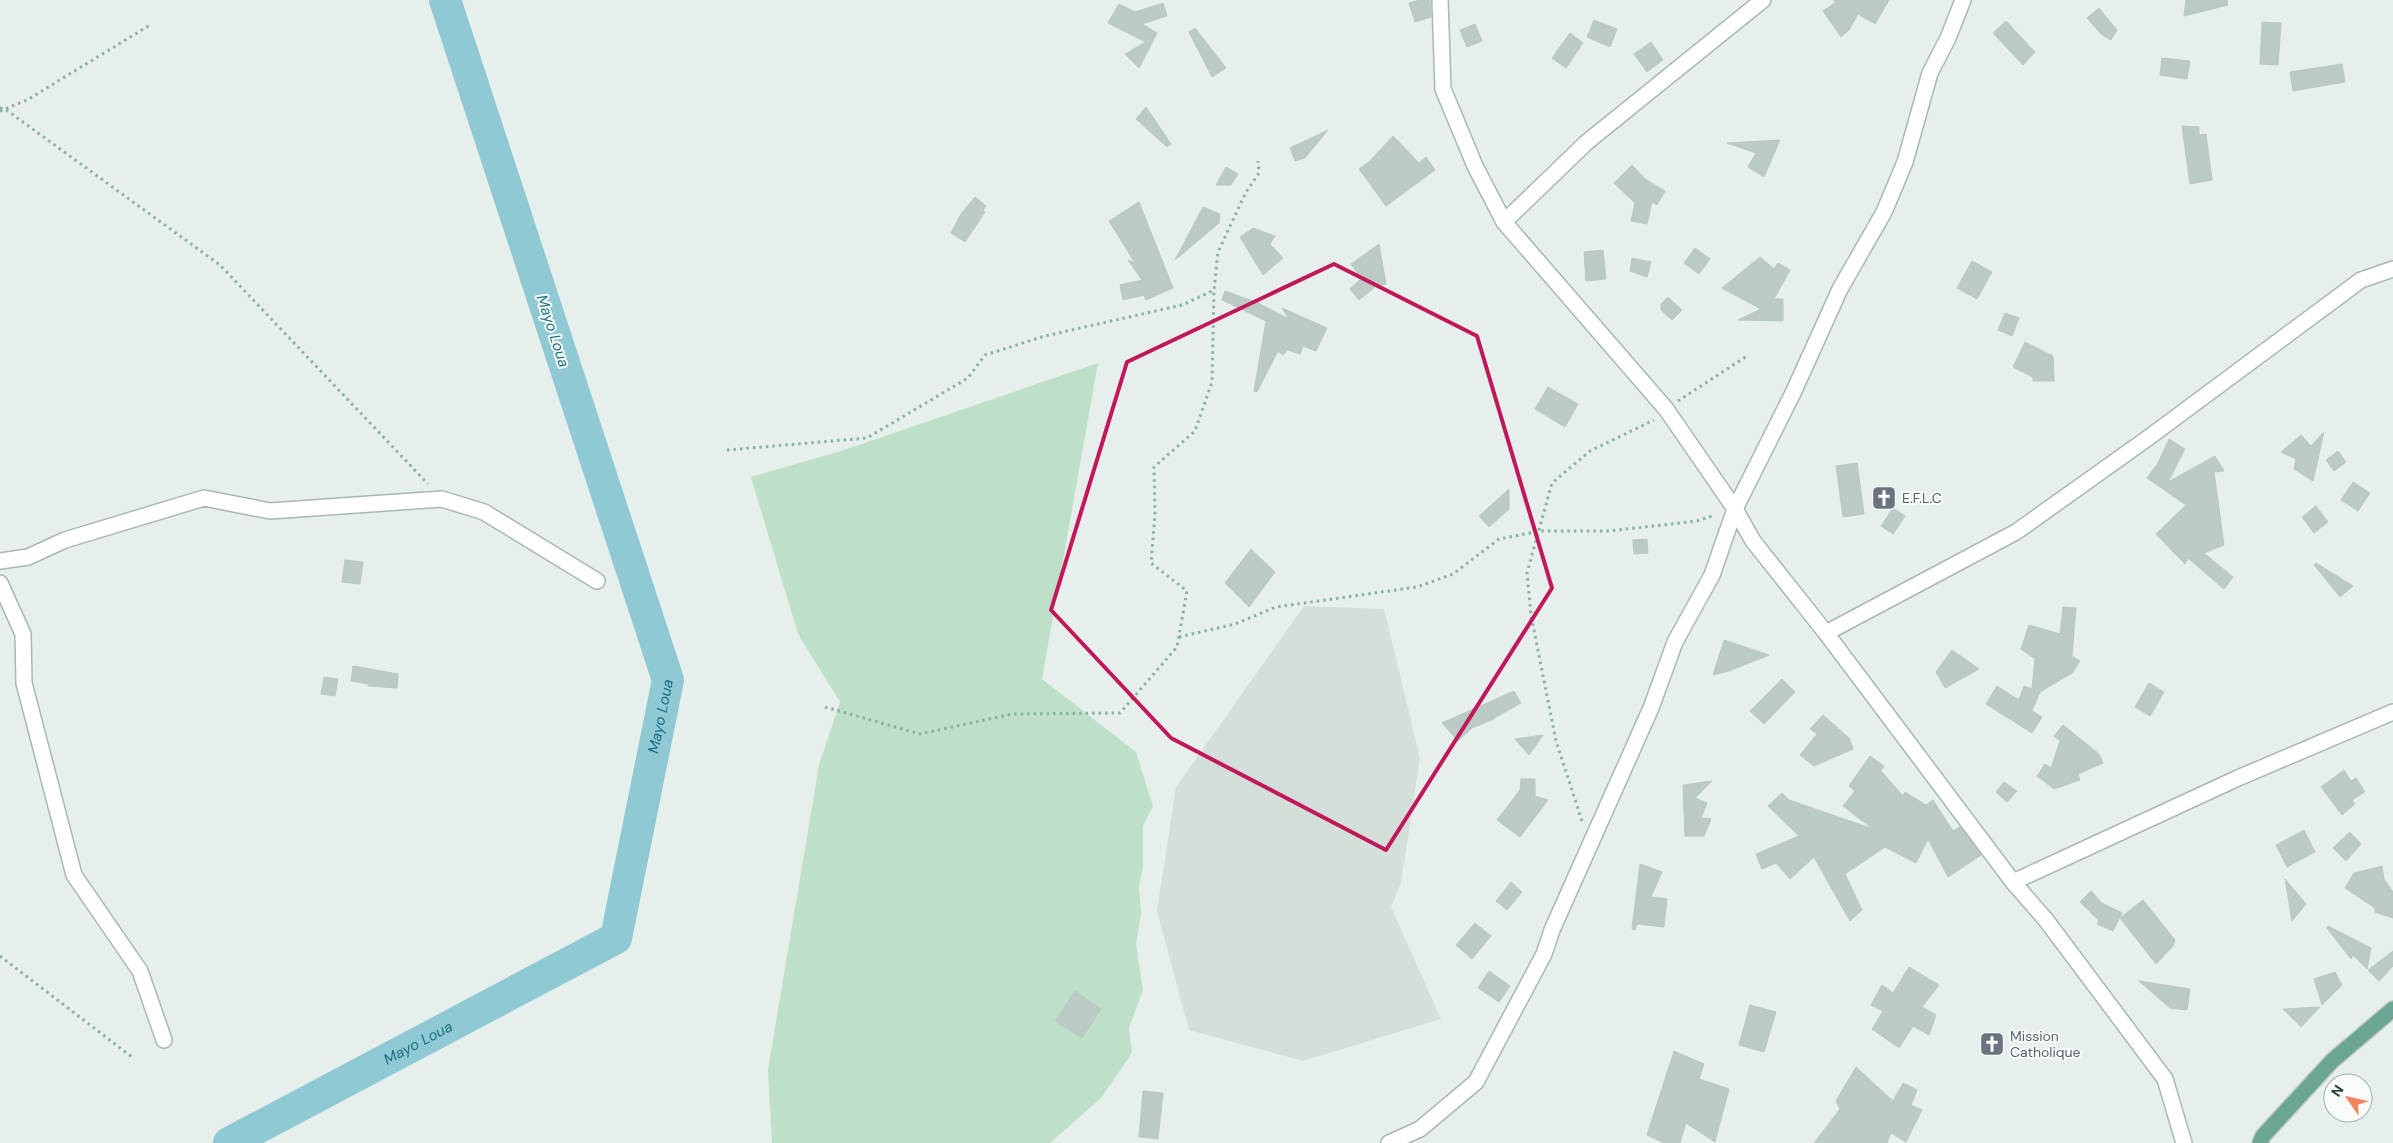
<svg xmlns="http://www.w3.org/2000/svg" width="2393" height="1143" font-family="'DM Sans',sans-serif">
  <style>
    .built { fill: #d4dfda }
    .green { fill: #bfe0c8 }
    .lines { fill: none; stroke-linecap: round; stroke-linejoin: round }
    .river { stroke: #8ec9d4; stroke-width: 32 }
    .building { fill: #bbcac4; stroke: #b8c9c2 }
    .minor-casing { stroke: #a8b8b2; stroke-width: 18 }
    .major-casing { stroke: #c2cac8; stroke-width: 18 }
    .path { stroke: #86b3a5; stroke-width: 3; stroke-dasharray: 2.5 4; stroke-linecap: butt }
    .minor { stroke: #fff; stroke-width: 15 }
    .major { stroke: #6aa596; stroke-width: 15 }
    .marked { fill: none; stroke: #c2185b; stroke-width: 4; stroke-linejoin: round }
    .labels { text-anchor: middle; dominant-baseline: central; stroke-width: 4; stroke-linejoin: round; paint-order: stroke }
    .worship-label { font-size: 14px; fill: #5b616d; stroke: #f7fbf9; text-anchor: start }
    .water-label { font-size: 15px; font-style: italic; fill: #1c6f80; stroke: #f7fbf9 }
  </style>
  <rect width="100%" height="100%" fill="#e6efeb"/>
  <!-- built -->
  <path class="built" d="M1304 606 1384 609 1420 758 1401 883 1391 907 1441 1019 1303 1061 1189 1030 1157 911 1176 787Z"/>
  <!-- green -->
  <path class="green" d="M1098 363 1042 679 1136 752 1153 806 1143 826V868L1139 885 1141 913 1136 944 1143 990 1129 1028 1132 1053 1101 1098 1050 1143H772L768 1070 819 765 840 702 798 634 751 477 841 451Z"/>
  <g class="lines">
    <!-- river -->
    <path class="river" id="s1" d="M229 1143 616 938 668 680 445 0"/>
  </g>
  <!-- building -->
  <g class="building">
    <path d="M1420 0H1430L1431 17 1415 22 1409 3Z"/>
    <path d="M1833 0H1889L1875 24 1858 14 1849 30 1841 37 1823 11 1836 2Z"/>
    <path d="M2186 0H2227L2228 5 2184 16Z"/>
    <path d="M1163 3 1167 16 1142 24 1157 33 1139 68 1125 54 1146 42 1108 23 1119 4 1135 12Z"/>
    <path d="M2099 8 2117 30 2111 40 2101 34 2087 18Z"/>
    <path d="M1594 20 1617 29 1610 47 1587 37Z"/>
    <path d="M2006 21 2035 52 2023 65 1993 33Z"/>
    <path d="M2262 22 2281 23 2278 65 2260 64Z"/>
    <path d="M1475 24 1482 41 1467 47 1460 30Z"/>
    <path d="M1195 28 1226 68 1212 77 1189 32Z"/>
    <path d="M1570 33 1583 43 1566 68 1552 58Z"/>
    <path d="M1651 42 1663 60 1647 72 1634 54Z"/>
    <path d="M2162 58 2190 61 2187 79 2160 75Z"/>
    <path d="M2342 64 2345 82 2293 91 2290 72Z"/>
    <path d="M1146 107 1171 144 1167 147 1136 119Z"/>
    <path d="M2182 126 2199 127V135L2206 134 2212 180 2190 184Z"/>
    <path d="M1328 130 1305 158 1295 161 1290 148Z"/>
    <path d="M1393 136 1419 163 1426 157 1435 170 1386 206 1359 169 1369 162Z"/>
    <path d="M1780 140 1764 177 1748 167 1756 153 1727 143Z"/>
    <path d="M1632 165 1645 179 1665 191 1657 205 1652 202 1647 224 1631 221 1635 203 1614 183Z"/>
    <path d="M1226 167 1238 174 1231 185H1216Z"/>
    <path d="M975 197 986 206 983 210 985 212 965 242 951 233 961 214Z"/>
    <path d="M1139 202 1173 288 1146 300 1144 295 1123 300 1120 285 1142 280 1128 260 1135 263 1109 221Z"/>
    <path d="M1203 207 1220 214 1219 223 1175 260Z"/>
    <path d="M1253 228 1275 236 1270 244 1283 258 1263 275 1240 237Z"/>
    <path d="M1379 244 1386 284 1376 286 1359 300 1350 289 1361 279 1351 264Z"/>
    <path d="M1695 248 1710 259 1699 274 1684 263Z"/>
    <path d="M1603 250 1606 279 1586 281 1584 252Z"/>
    <path d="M1760 257 1774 269 1778 263 1790 270 1774 299H1783V321L1738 320 1761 309 1722 288Z"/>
    <path d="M1632 258 1651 262 1647 277 1630 271Z"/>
    <path d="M1972 261 1992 272 1977 299 1957 288Z"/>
    <path d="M1225 291 1258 303 1289 319 1282 308 1327 328 1316 351 1303 346 1300 354 1288 350 1283 355 1278 351 1257 392 1254 391 1266 321 1222 300Z"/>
    <path d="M1668 297 1682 310 1672 320 1661 310V304Z"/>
    <path d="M2005 313 2019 318 2012 336 1998 330Z"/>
    <path d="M2025 342 2053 356 2054 381H2033V377L2013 367Z"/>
    <path d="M1548 387 1578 404 1565 427 1535 409Z"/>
    <path d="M2324 432 2313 481 2294 469 2296 459 2281 452 2301 435 2311 446Z"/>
    <path d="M2169 439 2185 449 2168 482 2215 456 2224 471 2214 472 2224 545 2204 553 2233 577 2224 589 2188 558 2185 564 2156 534 2186 505 2147 478 2158 463Z"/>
    <path d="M2338 451 2346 462 2334 471 2326 460Z"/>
    <path d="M1857 463 1864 514 1843 517 1836 466Z"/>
    <path d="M2353 482 2370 493 2358 511 2341 500Z"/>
    <path d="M1509 489V509L1489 527 1479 516Z"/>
    <path d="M2316 506 2328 522 2314 533 2302 517Z"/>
    <path d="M1893 508 1905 516 1893 534 1881 526Z"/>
    <path d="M1647 539 1648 553 1634 554 1633 540Z"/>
    <path d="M1251 549 1275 572 1249 607 1225 583Z"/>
    <path d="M345 560 363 562 360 584 342 582Z"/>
    <path d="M2316 563 2353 586 2340 597 2314 565Z"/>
    <path d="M2063 607 2076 608 2072 656 2080 661 2072 673 2040 692 2032 711 2042 717 2032 733 1986 704 1997 686 2019 700 2024 686 2032 689 2035 659 2021 649 2029 625 2060 634Z"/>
    <path d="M1724 640 1769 655 1729 671 1713 675Z"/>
    <path d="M1952 650 1979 669 1945 688 1936 672Z"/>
    <path d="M353 666 398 674 397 688 368 686V684L351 681Z"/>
    <path d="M324 677 338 679 335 696 321 694Z"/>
    <path d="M1782 679 1795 692 1764 724 1750 711Z"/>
    <path d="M2149 683 2164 692 2150 716 2135 707Z"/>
    <path d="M1514 691 1521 703 1494 718V719L1472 728 1458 741 1442 723Z"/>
    <path d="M1823 715 1849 738 1853 749 1814 766 1800 755 1817 734 1810 729Z"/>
    <path d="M2063 725 2099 754 2103 763 2078 774 2080 780 2054 789 2037 776 2045 764 2051 768 2060 741 2054 736Z"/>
    <path d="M1543 735 1529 755 1515 739Z"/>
    <path d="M1870 756 1884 766 1881 771 1903 796 1905 792 1926 805 1933 800 1953 831 1960 827 1981 855 1948 877 1928 839 1916 863 1885 847 1845 874 1862 910 1850 921 1814 857 1790 879 1776 863 1762 869 1756 854 1799 836 1768 806 1782 793 1789 800 1873 829 1843 806 1855 791 1849 786Z"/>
    <path d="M2344 770 2351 781 2356 778 2365 792 2352 800 2355 804 2342 815 2321 787Z"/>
    <path d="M1521 779H1535V796L1548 800 1520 837 1497 820 1520 790Z"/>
    <path d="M1712 781 1695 798 1707 803 1701 818 1711 819 1704 836H1685L1683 785Z"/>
    <path d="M2004 782 2017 791 2007 802 1996 792Z"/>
    <path d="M2304 830 2315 852 2287 867 2276 845Z"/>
    <path d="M2350 832 2361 844 2346 861 2333 848Z"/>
    <path d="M1640 864 1662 872 1651 897 1667 899 1664 927 1637 924 1635 930 1632 929Z"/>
    <path d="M2382 866 2384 879 2393 892V918L2375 912V908L2345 888 2354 873Z"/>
    <path d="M2285 879 2306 904 2292 921Z"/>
    <path d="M1511 882 1522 892 1507 910 1496 901Z"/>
    <path d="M2091 891 2102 903 2122 913 2113 931 2097 924 2099 921 2080 902Z"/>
    <path d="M2143 900 2175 940 2173 946 2156 964 2120 918Z"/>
    <path d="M1475 923 1491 936 1472 959 1456 945Z"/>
    <path d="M2328 926 2371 948 2367 969 2353 955 2351 959 2327 928Z"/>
    <path d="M2393 951V966L2379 981 2368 970Z"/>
    <path d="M1909 967 1939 985 1922 1007 1936 1015 1929 1035 1913 1026 1899 1048 1872 1029 1883 1011 1871 1005 1882 985 1893 993Z"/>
    <path d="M1489 971 1510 986 1499 1002 1478 988Z"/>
    <path d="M2335 972 2342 985 2322 1005 2314 979Z"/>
    <path d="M2139 981 2190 989 2187 1010 2170 1008Z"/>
    <path d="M1075 991 1101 1009 1082 1038 1055 1021Z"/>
    <path d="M1750 1005 1776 1012 1764 1052 1739 1045Z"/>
    <path d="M2320 1007 2301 1027 2283 1009Z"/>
    <path d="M1674 1051 1704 1064 1699 1079 1729 1089 1715 1142 1686 1123 1680 1143H1664L1647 1135Z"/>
    <path d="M1856 1067 1893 1101 1903 1083 1917 1090 1911 1105 1922 1110 1906 1142 1891 1133 1887 1143H1814L1840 1109 1836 1101Z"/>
    <path d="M1143 1091 1163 1093 1158 1139 1139 1137Z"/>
  </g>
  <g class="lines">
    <defs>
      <g id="minor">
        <path d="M1440 0 1443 89 1475 166 1504 222 1666 409 1735 509 1753 541 1826 633 2013 882 2046 920 2165 1079 2184 1143"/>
        <path d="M1504 222 1587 142 1763 0"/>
        <path d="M0 561 28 557 65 540 204 498 270 511 442 499 484 512 597 581"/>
        <path d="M0 583 23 634 24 683 74 875 140 971 164 1040"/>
        <path d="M1826 633 2016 532 2148 438 2361 280 2393 269"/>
        <path d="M2013 882 2238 778 2393 712"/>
        <path d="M1389 1143 1420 1129 1476 1082 1544 954 1552 930 1651 708 1675 642 1712 575 1735 509 1793 393 1840 289 1884 212 1905 162 1930 73 1948 38 1963 0"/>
      </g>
      <path id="major" d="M2260 1143 2263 1136 2332 1061 2393 1009"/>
    </defs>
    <!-- minor casing -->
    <use href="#minor" class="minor-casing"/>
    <!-- major casing -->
    <use href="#major" class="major-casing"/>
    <!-- path -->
    <g class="path">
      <path d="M0 108 5 109 220 265 428 484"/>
      <path d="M0 111 27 100 150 25"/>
      <path d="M1678 401 1747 356"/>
      <path d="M727 450 867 438 968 378 985 355 1045 336 1182 305 1214 290"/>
      <path d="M1179 637 1235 624 1276 607 1417 587 1453 574 1499 539 1540 531H1609L1697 521 1715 515"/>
      <path d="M825 707 920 734 1012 714 1120 713 1177 647 1187 591 1151 563 1155 515 1154 467 1195 431 1212 382 1214 290 1218 252 1246 192 1259 173 1258 161"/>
      <path d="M1582 821 1556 741 1531 615 1527 573 1552 483 1590 451 1654 420"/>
      <path d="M0 956 132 1057"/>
    </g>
    <!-- minor -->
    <use href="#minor" class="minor"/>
    <!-- major -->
    <use href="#major" class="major"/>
  </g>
  <!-- marked area -->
  <path class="marked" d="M1334 264 1477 336 1552 588 1386 850 1171 738 1051 610 1127 362Z"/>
  <!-- icons -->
  <defs>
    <symbol id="church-square" viewBox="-11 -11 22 22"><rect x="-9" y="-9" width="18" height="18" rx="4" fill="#6b7280" stroke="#f7fbf9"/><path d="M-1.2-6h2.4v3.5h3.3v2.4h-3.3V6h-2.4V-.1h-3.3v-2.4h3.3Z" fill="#fff"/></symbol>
  </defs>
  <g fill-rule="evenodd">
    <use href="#church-square" x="1870" y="484" width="28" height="28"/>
    <use href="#church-square" x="1978" y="1030" width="28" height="28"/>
  </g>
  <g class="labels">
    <!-- worship labels -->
    <g class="worship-label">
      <text x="1902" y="498">E.F.L.C</text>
      <text x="2010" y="1036">Mission<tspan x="2010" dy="16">Catholique</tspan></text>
    </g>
    <!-- water labels -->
    <g class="water-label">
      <text transform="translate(553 331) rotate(72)">Mayo Loua</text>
      <text stroke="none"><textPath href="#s1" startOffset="664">Mayo Loua</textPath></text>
      <text stroke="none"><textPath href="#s1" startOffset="214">Mayo Loua</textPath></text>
    </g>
  </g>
  <!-- north arrow -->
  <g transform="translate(2348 1098) rotate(304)"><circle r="24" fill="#f7fbf9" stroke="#a3b1ad"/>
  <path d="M0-4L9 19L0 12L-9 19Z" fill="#f4845f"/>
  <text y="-8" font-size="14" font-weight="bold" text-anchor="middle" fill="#24423a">N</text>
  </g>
</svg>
